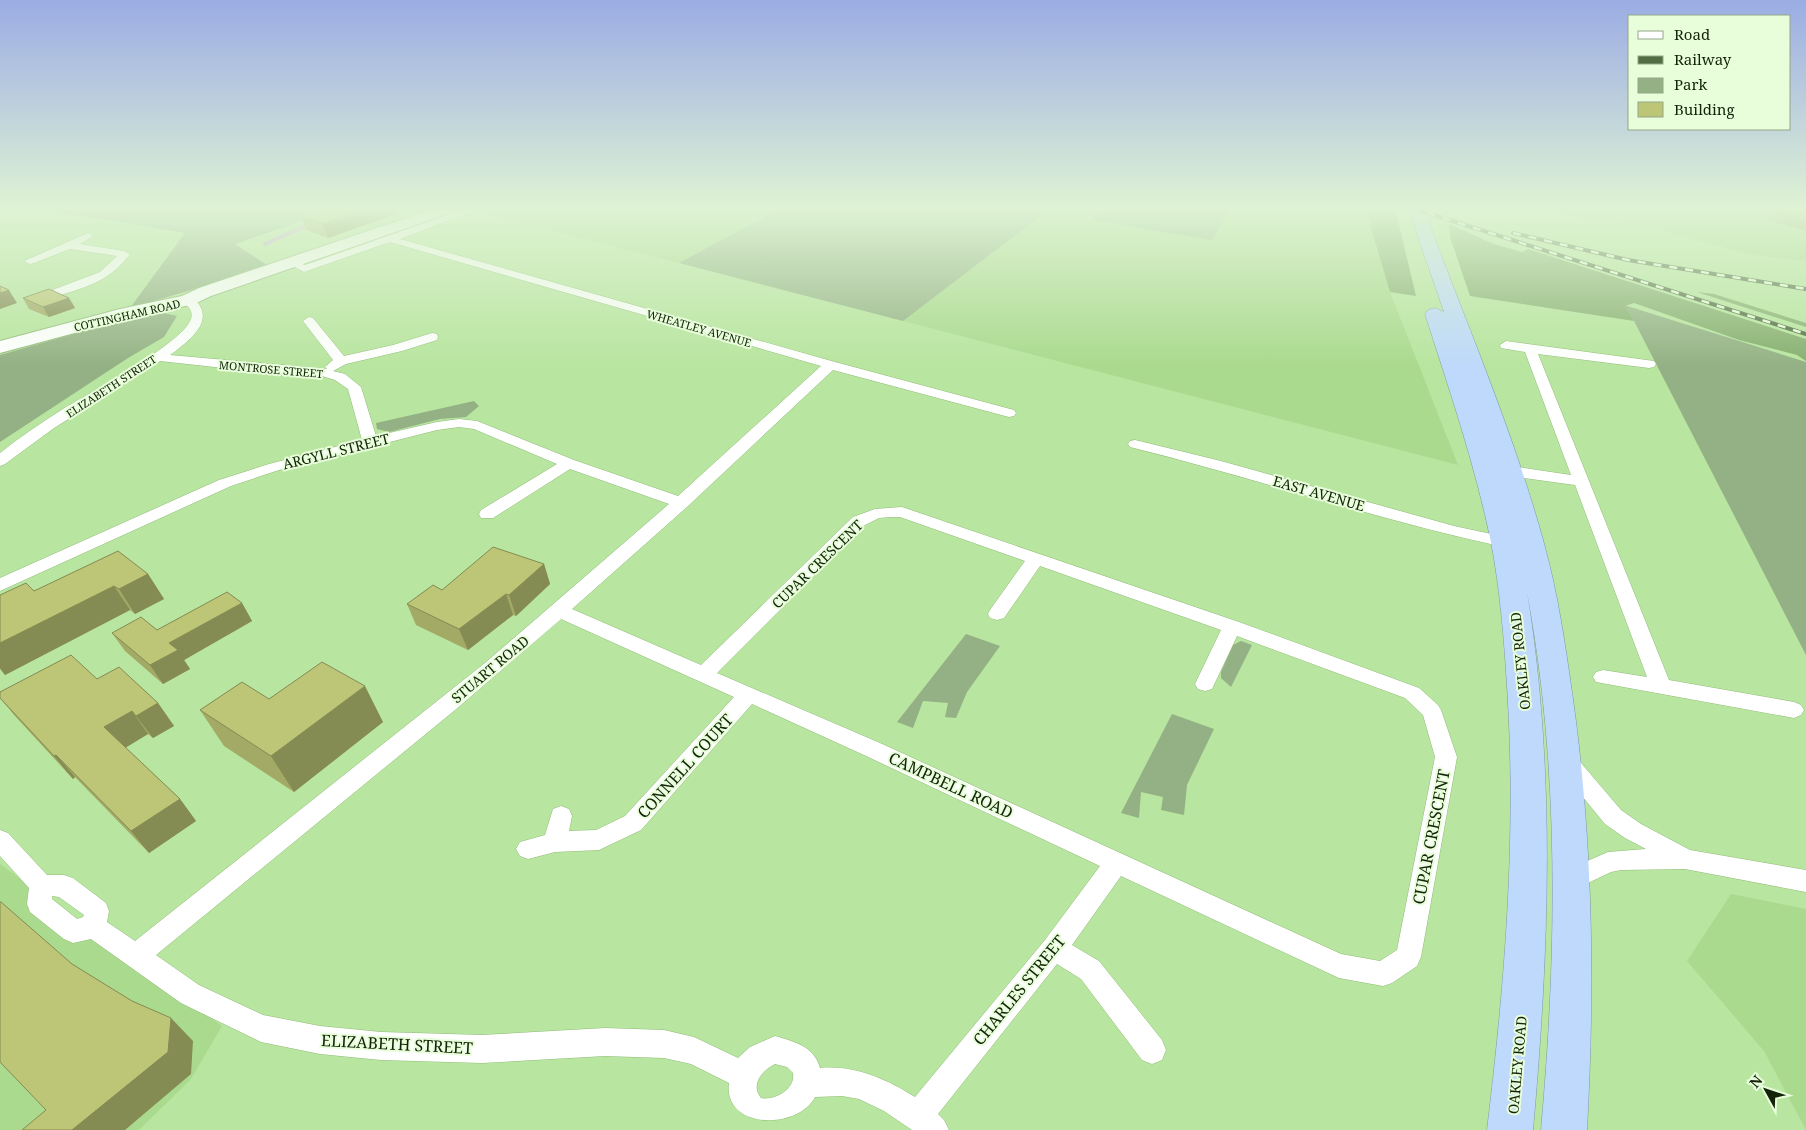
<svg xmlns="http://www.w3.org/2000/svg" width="1806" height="1130" font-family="'Noto Serif',serif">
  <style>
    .built { fill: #aada8e }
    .green { fill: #94b185 }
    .forest { fill: #87af70 }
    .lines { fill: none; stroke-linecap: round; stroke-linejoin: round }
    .stream { stroke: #c89fdd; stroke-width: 4 }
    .street-casing { stroke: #92bc79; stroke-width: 1 }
    .secondary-casing { stroke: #92bc79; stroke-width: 2 }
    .highway-casing { stroke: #8299a6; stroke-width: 1 }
    .street { fill: #fff; fill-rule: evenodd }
    .secondary { fill: #fff; fill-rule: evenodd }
    .highway { fill: #bed9fb; fill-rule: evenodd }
    .rail-casing { stroke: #526d42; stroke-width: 4 }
    .rail { stroke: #e8fedb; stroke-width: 2.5; stroke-dasharray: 8; stroke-linecap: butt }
    .wall { fill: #a3aa66 }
    .shaded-wall { fill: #848b53 }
    .building { fill: #bdc677; stroke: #848b53 }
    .labels { text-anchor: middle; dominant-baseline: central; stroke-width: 4; stroke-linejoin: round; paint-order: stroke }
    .far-street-label { font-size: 11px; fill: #132308; stroke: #e8fedb }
    .street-label { font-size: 14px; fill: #132308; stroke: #e8fedb }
    .near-street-label { font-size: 16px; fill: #132308; stroke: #e8fedb }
  </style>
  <rect width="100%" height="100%" fill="#b8e59f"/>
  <!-- built -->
  <g class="built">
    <path d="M485 208H781L679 263 474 211Z"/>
    <path d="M1051 208H1365L1390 292 1458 465 903 321Z"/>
    <path d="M1541 208H1806V261L1754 255 1634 224 1576 217Z"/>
    <path d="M0 864 222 1026 191 1079 139 1130H0Z"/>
    <path d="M1731 894 1806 909V1130L1764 1051 1687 961Z"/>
  </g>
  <!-- green -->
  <g class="green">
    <path d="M33 208H340L235 244 270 267 130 308 185 233Z"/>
    <path d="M781 208H1051L903 321 679 263Z"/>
    <path d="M1102 208H1231L1212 240 1091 220Z"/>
    <path d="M1624 305 1806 362V655L1634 321Z"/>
    <path d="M164 313 177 316 164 337 128 358 0 442V355L137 316Z"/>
    <path d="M474 401 479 406 466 417 440 419 389 432 377 429 376 423Z"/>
    <path d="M966 634 1000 646 967 692 956 718 945 717 948 703 923 701 913 728 897 722Z"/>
    <path d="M1241 641 1252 645 1231 687 1221 678V672L1233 645Z"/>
    <path d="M1172 714 1214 729 1187 785 1184 815 1161 810 1163 797 1141 792 1139 818 1121 813Z"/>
  </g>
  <!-- forest -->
  <g class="forest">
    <path d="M1365 208H1395L1416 296 1390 292Z"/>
    <path d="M1449 224 1494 244 1522 252 1528 249 1806 339V361L1797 355 1739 340 1634 303 1625 306 1634 321 1470 296 1450 237Z"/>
    <path d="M1697 292 1714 294 1806 323V327Z"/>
  </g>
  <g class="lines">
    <!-- stream -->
    <path class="stream" d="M265 244 310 224"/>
    <defs>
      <g id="street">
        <path d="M467 208H481L400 239 835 362 1014 410 1016 413 1014 416 1009 417 833 370 688 506 572 609 701 665 853 517 875 509 902 507 1239 622 1419 688 1438 705 1441 710 1457 757 1421 957 1417 966 1392 983 1383 986 1339 978 1121 876 1072 945 1099 961 1162 1040 1166 1050 1162 1060 1152 1064 1142 1060 1081 979 1057 964 938 1114 944 1120 949 1130H912L884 1111 859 1099 842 1096 815 1097C798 1130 723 1130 729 1083L691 1064 664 1058 605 1056 482 1063 381 1060 320 1054 261 1042 181 1003 91 939 73 943 64 939 30 912 27 904 29 888 0 856V830L8 833 47 875H64L73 878 106 903 109 911 107 922 135 941 485 663 669 504 570 469 493 518H481L479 514 481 510 557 464 474 429 459 427 437 430 279 470 231 486 0 591V578L219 480 269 464 362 440 348 389 335 380 322 376 270 373 160 361 54 428 5 464 0 466V453C20 437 41 423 63 409 88 394 183 343 191 319 194 310 187 306 182 300L184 297H192C219 319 189 341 170 355L327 369 325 367 333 360 303 321 309 317 313 318 344 356 393 345 432 333 437 334 438 337 437 340 402 351 346 364 333 371 345 374 361 387 376 436 437 422 459 419 477 421 574 460 678 496 821 366 390 242 304 272 293 266 299 263 305 265ZM890 517H900L1025 561 990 610 988 614 990 618 997 620 1004 618 1040 566 1221 630 1195 684 1198 689 1205 691 1212 689 1237 636 1405 698 1423 715 1435 757 1397 950 1380 961 1341 954 880 743 717 673 865 525 879 518ZM561 619 734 697 625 816 596 830 569 831 572 816 569 809 561 806 553 809 545 835 520 842 516 849 520 856 528 859 555 852 599 850 641 830 752 704 864 755 1100 866 1045 940 915 1097C886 1079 855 1065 820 1068 814 1046 795 1042 775 1036L750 1047 738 1058 694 1037 664 1030 605 1028 482 1035 381 1032 320 1026 263 1015 199 985 156 955 455 710ZM52 896 59 897 84 915 83 917 77 919 52 899ZM775 1064 787 1067 793 1073C796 1089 775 1101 761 1098 750 1085 762 1070 775 1064Z"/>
        <path d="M88 233 93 236 80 244 124 251 130 254C113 278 87 288 59 295L53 291 55 289 100 272 117 256 70 249 34 263 30 264 24 261Z"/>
        <path d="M1506 341 1654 361 1656 364 1654 367 1649 368 1538 354 1669 680 1794 702 1801 705 1804 710 1801 715 1794 718 1596 682 1593 677 1596 672 1603 670 1647 677 1575 485 1510 476 1505 474 1502 471 1505 468 1510 466 1571 475 1525 352 1501 348 1500 345Z"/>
        <path d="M1135 440 1221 461 1454 526 1510 538 1513 542 1510 546 1504 547C1378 520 1255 478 1130 447L1128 444 1130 441Z"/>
        <path d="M1567 753 1575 756 1621 810 1641 824 1690 850 1806 870V892L1685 869 1621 870 1611 872 1571 891 1562 888 1559 880 1562 872 1608 852 1646 849 1625 838 1605 824 1559 768 1556 762 1559 756Z"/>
      </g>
      <path id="secondary" d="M436 208H459L456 211 211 296 194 304 123 320 0 353V341L120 309 182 296 199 288Z"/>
      <path id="highway" d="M1410 208H1426L1433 234C1472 337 1516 440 1545 547 1558 595 1565 643 1572 692 1593 837 1595 984 1587 1130H1541C1557 954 1560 767 1527 592 1556 771 1549 951 1533 1130H1487C1505 983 1517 835 1507 686 1504 638 1500 589 1491 542 1475 464 1449 389 1425 314L1428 310 1435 308 1444 312 1417 234Z"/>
    </defs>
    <!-- street casing -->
    <use href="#street" class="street-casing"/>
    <!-- secondary casing -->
    <use href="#secondary" class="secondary-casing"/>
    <!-- highway casing -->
    <use href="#highway" class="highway-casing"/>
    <!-- street -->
    <use href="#street" class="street"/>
    <!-- secondary -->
    <use href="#secondary" class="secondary"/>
    <!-- highway -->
    <use href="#highway" class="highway"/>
    <defs>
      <g id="rail">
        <path d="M1412 208 1806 334"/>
        <path d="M1513 233 1628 260 1806 289"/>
      </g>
    </defs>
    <!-- rail casing -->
    <use href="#rail" class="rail-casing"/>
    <!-- rail -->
    <use href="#rail" class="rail"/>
  </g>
  <!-- wall -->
  <g class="wall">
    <path d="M325 208H394L396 214 328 238 306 230 301 216Z"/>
    <path d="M1774 208H1806V231L1767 220Z"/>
    <path d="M23 298H69L75 308 49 317 29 309Z"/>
    <path d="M544 564 550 584 516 616 513 615 468 650 416 625 407 604 442 590Z"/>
    <path d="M148 574 164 599 135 614 130 610 5 675 0 669V595Z"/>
    <path d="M242 603 252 621 184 660 190 669 163 684 125 651 112 633 157 630Z"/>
    <path d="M97 679 158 703 174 726 153 738 148 734 125 747 180 799 196 821 149 853 75 777 73 779 15 716 0 698Z"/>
    <path d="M269 699 383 722 294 792 224 746 200 710Z"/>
  </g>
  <!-- shaded-wall -->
  <g class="shaded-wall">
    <path d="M370 208H394L396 214 328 238 323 224Z"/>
    <path d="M9 290 17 303 0 309V293Z"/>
    <path d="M69 298 75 308 49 317 43 307Z"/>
    <path d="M544 564 550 584 516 616 509 595Z"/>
    <path d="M148 574 164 599 135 614 119 589Z"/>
    <path d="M114 586 130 610 5 675 0 668V643Z"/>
    <path d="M506 594 513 615 468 650 459 629Z"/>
    <path d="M242 603 252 621 184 660 190 669 163 684 150 665 169 643Z"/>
    <path d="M365 686 383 722 294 792 271 756Z"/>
    <path d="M158 703 174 726 153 738 136 716Z"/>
    <path d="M132 711 148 734 122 750 104 727Z"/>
    <path d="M56 755 75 777 73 779 54 756Z"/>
    <path d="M180 799 196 821 149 853 131 831Z"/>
    <path d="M171 1018 193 1041 191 1074 125 1130H72Z"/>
  </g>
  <!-- building -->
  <g class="building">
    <path d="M325 208H370L323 224 301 216Z"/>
    <path d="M1798 208H1806V210Z"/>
    <path d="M0 286 9 290 0 293Z"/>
    <path d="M49 289 69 298 43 307 23 298Z"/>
    <path d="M493 547 544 564 509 595 506 594 459 629 407 604 433 585 442 590Z"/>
    <path d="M118 551 148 574 119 589 114 586 0 643V595L26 583 34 591Z"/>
    <path d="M227 592 242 603 169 643 178 650 150 665 112 633 141 617 157 630Z"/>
    <path d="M71 655 97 679 119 667 158 703 136 716 132 711 104 727 180 799 131 831 56 755 54 756 0 698V692Z"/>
    <path d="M322 662 365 686 271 756 200 710 242 682 269 699Z"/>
    <path d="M0 902H1L72 964 132 1001 171 1018 168 1052 72 1130H22L46 1110 0 1062Z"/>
  </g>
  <!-- sky -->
  <linearGradient id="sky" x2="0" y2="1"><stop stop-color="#9bace4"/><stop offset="0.57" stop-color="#dff3d4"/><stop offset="1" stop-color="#dff3d4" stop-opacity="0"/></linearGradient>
  <rect width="1806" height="366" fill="url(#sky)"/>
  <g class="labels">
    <!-- far-street labels -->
    <g class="far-street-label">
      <text transform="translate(127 315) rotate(-13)">COTTINGHAM ROAD</text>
      <text transform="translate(699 328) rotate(16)">WHEATLEY AVENUE</text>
      <text transform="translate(271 369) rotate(5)">MONTROSE STREET</text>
      <text transform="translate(111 386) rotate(-33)">ELIZABETH STREET</text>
    </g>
    <!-- street labels -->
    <g class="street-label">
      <text transform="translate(336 451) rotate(-14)">ARGYLL STREET</text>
      <text transform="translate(1319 493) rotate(16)">EAST AVENUE</text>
      <text transform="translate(817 564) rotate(-44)">CUPAR CRESCENT</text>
      <text transform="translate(1520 661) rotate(-96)">OAKLEY ROAD</text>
      <text transform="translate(490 669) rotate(-40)">STUART ROAD</text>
      <text transform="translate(1517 1065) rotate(-85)">OAKLEY ROAD</text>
    </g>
    <!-- near-street labels -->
    <g class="near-street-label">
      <text transform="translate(685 766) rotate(-48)">CONNELL COURT</text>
      <text transform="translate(951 785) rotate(25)">CAMPBELL ROAD</text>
      <text transform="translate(1431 837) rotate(-79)">CUPAR CRESCENT</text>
      <text transform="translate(1019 990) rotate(-51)">CHARLES STREET</text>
      <text transform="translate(397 1044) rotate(3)">ELIZABETH STREET</text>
    </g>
  </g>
  <!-- legend -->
  <rect x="1628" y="15" width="162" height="115" fill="#e8fedb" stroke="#93a687"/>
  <rect x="1638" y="31" width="25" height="8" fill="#ffffff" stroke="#93a687"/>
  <text x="1674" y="40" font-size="15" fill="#132308">Road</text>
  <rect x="1638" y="56" width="25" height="8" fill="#526d42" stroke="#93a687"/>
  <text x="1674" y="65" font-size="15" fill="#132308">Railway</text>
  <rect x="1638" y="78" width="25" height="15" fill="#94b185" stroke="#93a687"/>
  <text x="1674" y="90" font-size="15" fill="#132308">Park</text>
  <rect x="1638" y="102" width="25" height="15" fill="#bdc677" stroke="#93a687"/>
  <text x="1674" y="115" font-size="15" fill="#132308">Building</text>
  <!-- north arrow -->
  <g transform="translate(1766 1090) rotate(310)" stroke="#e8fedb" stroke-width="4" paint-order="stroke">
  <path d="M0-4L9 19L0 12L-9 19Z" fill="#132308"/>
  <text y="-8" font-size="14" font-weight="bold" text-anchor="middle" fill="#132308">N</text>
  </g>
</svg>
